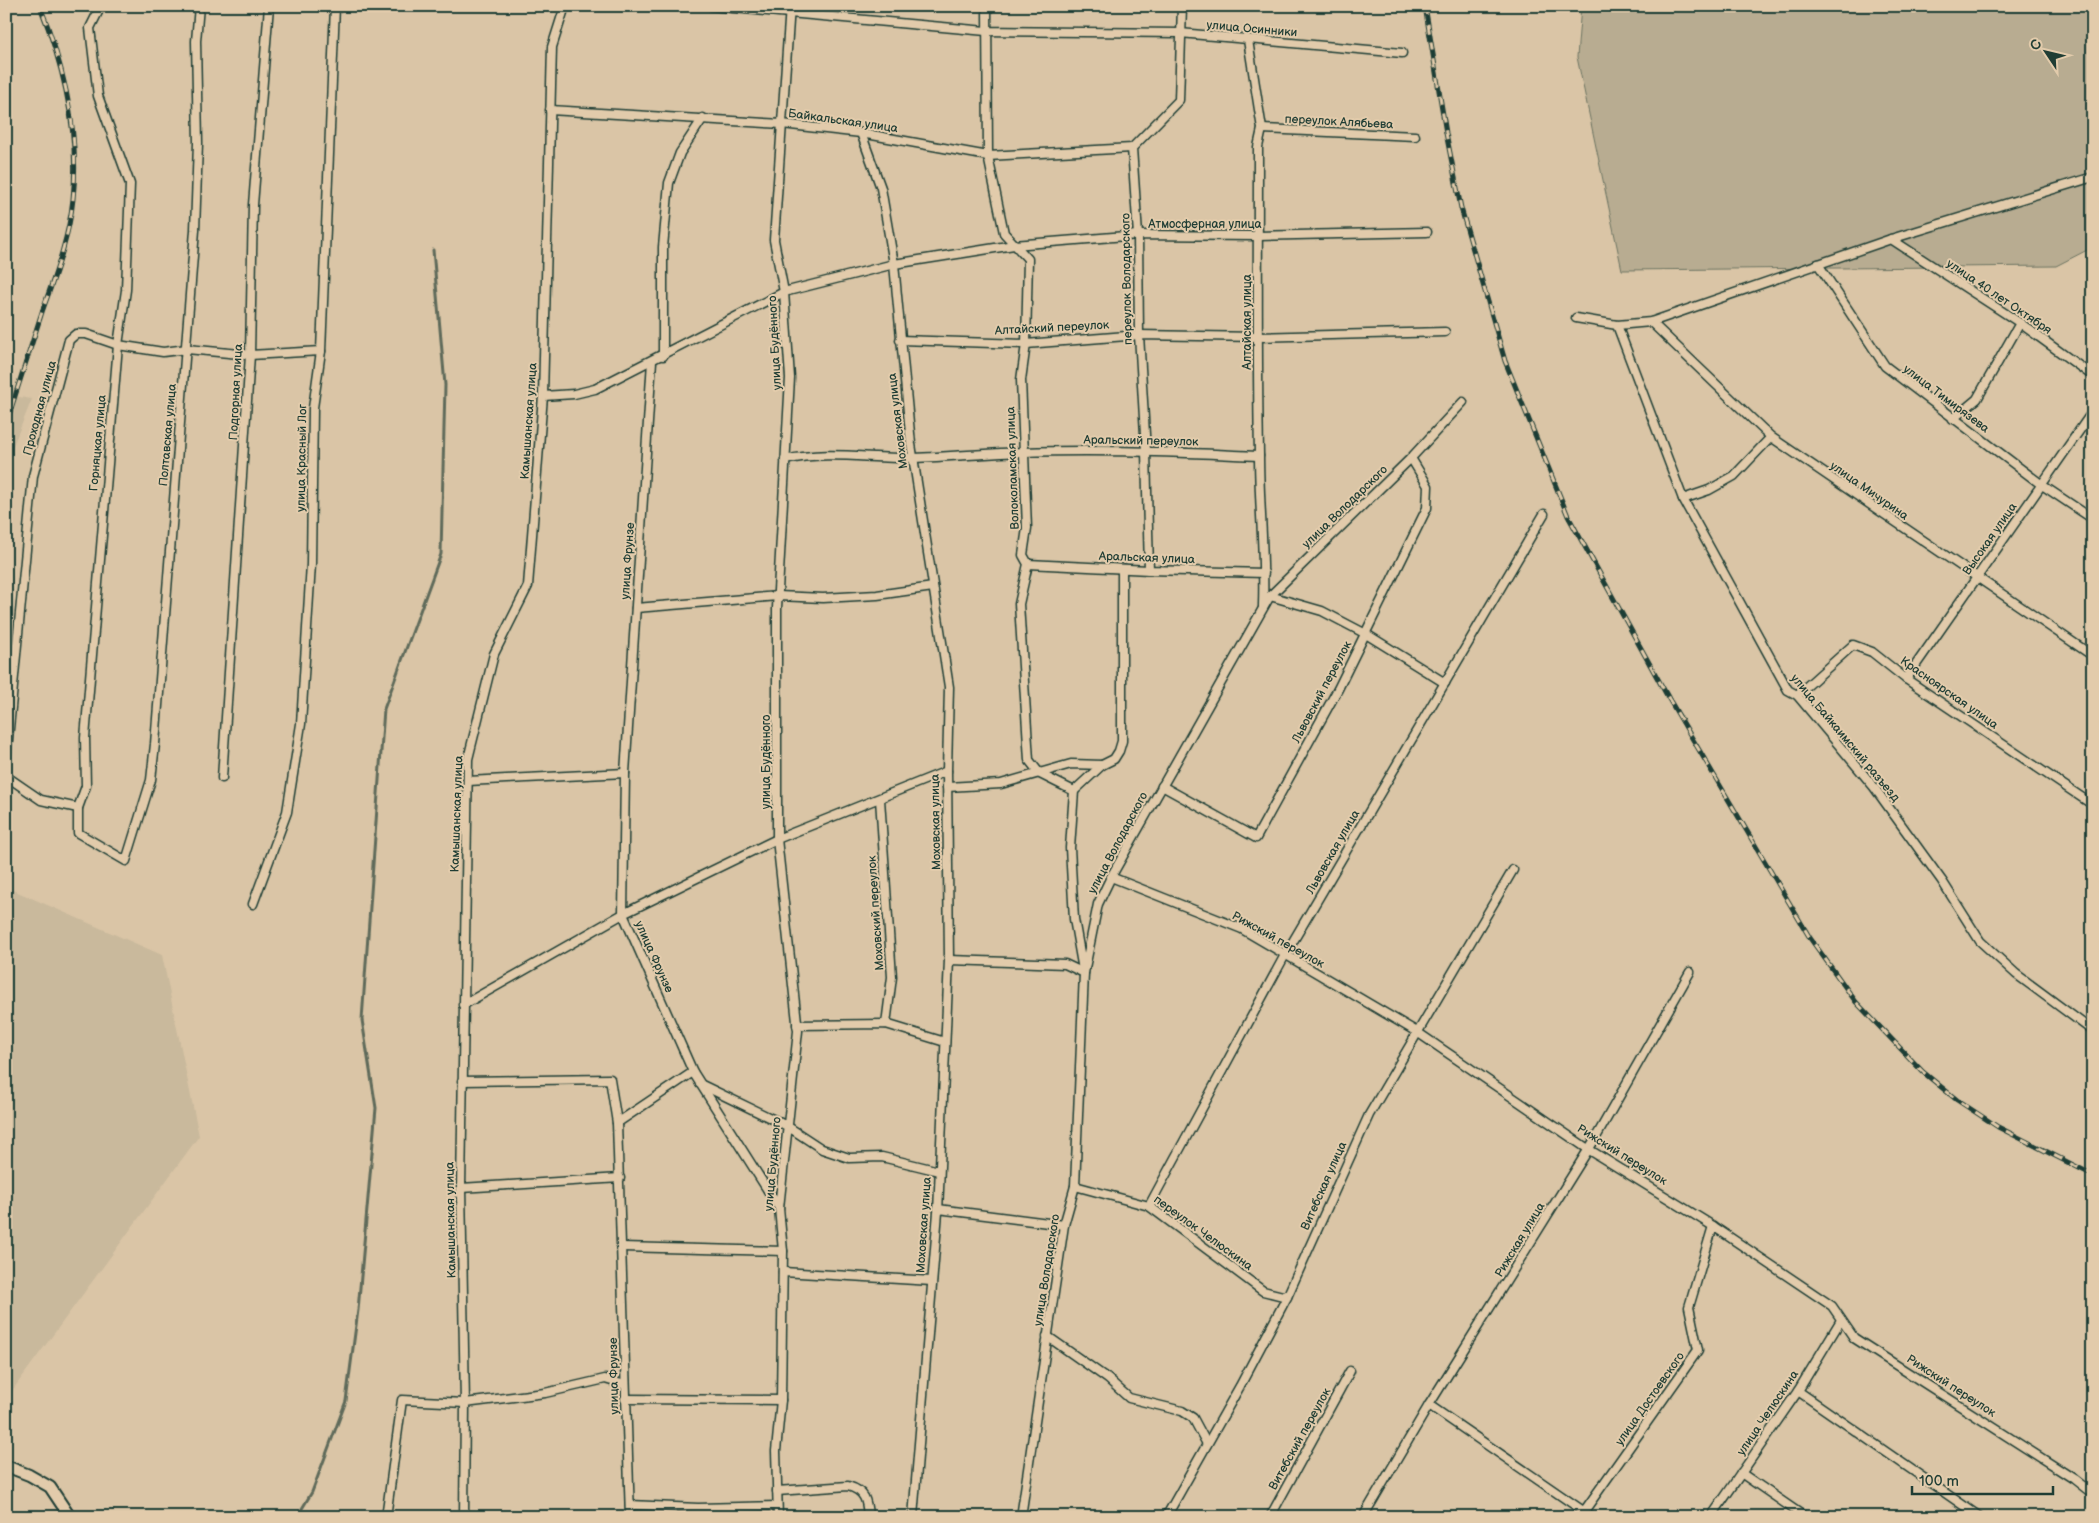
<svg xmlns="http://www.w3.org/2000/svg" width="2099" height="1523" font-family="'Balsamiq Sans',sans-serif">
  <style>
    .built { fill: #c9b99c }
    .green { fill: #b8ac91; stroke: #6c7462 }
    .lines { fill: none; stroke-linecap: round; stroke-linejoin: round }
    .stream { stroke: #5f6b5a; stroke-width: 3 }
    .minor-casing { stroke: #1f3d34; stroke-width: 11 }
    .tertiary-casing { stroke: #1f3d34; stroke-width: 14 }
    .minor { stroke: #e2cbab; stroke-width: 8 }
    .tertiary { stroke: #e2cbab; stroke-width: 10 }
    .rail-casing { stroke: #1f3d34; stroke-width: 5 }
    .rail { stroke: #e2cbab; stroke-width: 3; stroke-dasharray: 9; stroke-linecap: butt }
    .labels { text-anchor: middle; dominant-baseline: central; stroke-width: 4; stroke-linejoin: round; paint-order: stroke }
    .street-label { font-size: 12px; fill: #1f3d34; stroke: #e2cbab }
  </style>
  <rect width="100%" height="100%" fill="#dac5a6"/>
  <filter id="ink" filterUnits="userSpaceOnUse"><feTurbulence type="fractalNoise" baseFrequency=".02" numOctaves="2"/><feDisplacementMap in="SourceGraphic" scale="10" xChannelSelector="R" yChannelSelector="G"/><feConvolveMatrix kernelMatrix="1 2 1 2 8 2 1 2 1" color-interpolation-filters="sRGB"/></filter>
  <g filter="url(#ink)">
    <!-- built -->
    <g class="built">
      <path d="M6 395 32 399 6 463Z"/>
      <path d="M6 887 162 955 199 1136 6 1399Z"/>
    </g>
    <!-- green -->
    <path class="green" d="M1581 6H2093V247L2056 266 1622 270 1577 57Z"/>
    <g class="lines">
      <!-- stream -->
      <path class="stream" d="M297 1517 312 1492 346 1401 358 1310 376 1108 362 1020 384 709 441 554 445 385 433 250"/>
      <defs>
        <g id="minor">
          <path d="M101 6 90 28 98 96 130 184 126 290 118 345 85 738 86 786 78 808V833L126 861 151 780 155 744 195 230 198 143 196 41 199 6"/>
          <path d="M711 6 986 31 1180 33 1402 53"/>
          <path d="M987 6 988 156 1004 233 1028 259 1026 344 1021 380 1027 528 1023 555 1028 564 1019 604 1029 760 1040 774 1074 791 1070 848 1074 919 1083 970"/>
          <path d="M1248 40 1262 129 1258 147C1258 249 1257 352 1259 454 1259 505 1265 555 1263 606"/>
          <path d="M550 110 782 124 861 133 988 156 1132 148"/>
          <path d="M1262 129 1415 136"/>
          <path d="M861 133 881 188 894 264 911 444 949 687 947 771 949 960 938 1212 913 1517"/>
          <path d="M1891 239 2020 323 2093 376"/>
          <path d="M1818 264 1885 366 2042 485 2093 519"/>
          <path d="M1576 318 1617 325 1651 322 1891 239 2093 177"/>
          <path d="M1651 322 1771 437 2093 656"/>
          <path d="M1617 325 1683 499 1788 690 1797 695 1874 787 1942 881 1980 941 2016 974 2093 1031"/>
          <path d="M900 340 1026 344 1139 335 1258 337 1445 332"/>
          <path d="M663 356V247L669 183 680 153 703 118"/>
          <path d="M543 396 574 394 595 389 784 292 894 264 1014 245 1138 235 1258 236 1427 232"/>
          <path d="M1953 419 1977 399 2020 323"/>
          <path d="M785 460C828 450 870 459 914 458 950 457 987 453 1024 452 1102 449 1180 452 1259 456"/>
          <path d="M1683 499 1709 490 1734 476 1771 437"/>
          <path d="M1028 564 1149 570 1264 573"/>
          <path d="M1149 570 1146 451 1139 335 1138 235 1132 148 1179 100 1182 6"/>
          <path d="M1270 596 1322 611 1366 634 1445 683"/>
          <path d="M636 608 778 596 823 598 877 595 933 587"/>
          <path d="M1906 679 2093 411"/>
          <path d="M1797 695 1853 645 1872 652 1906 679 2093 805"/>
          <path d="M6 760 33 476 69 340 76 334H86L118 345 163 352 187 349 250 355 321 351"/>
          <path d="M6 776 41 800 78 808"/>
          <path d="M222 778 250 355 253 205 269 6"/>
          <path d="M468 781 625 773"/>
          <path d="M1162 786 1256 838 1338 689 1427 508 1428 486 1411 458"/>
          <path d="M947 787 1001 784 1071 764 1102 765"/>
          <path d="M1074 791 1102 765 1114 759 1119 751 1122 741V569"/>
          <path d="M880 799 892 977 886 1024"/>
          <path d="M1111 877 1242 929 1417 1032 1588 1149 1713 1226 1832 1306 1854 1338 2074 1479 2093 1494"/>
          <path d="M253 904 287 812 301 724 311 564 313 408 321 351 335 6"/>
          <path d="M949 960 1065 964 1084 973"/>
          <path d="M463 1005 623 914 777 839 947 771"/>
          <path d="M797 1025 886 1024 945 1042"/>
          <path d="M693 1072 779 1208"/>
          <path d="M462 1081 610 1079 617 1123"/>
          <path d="M700 1084 787 1126 822 1149 849 1158 882 1157 939 1171"/>
          <path d="M1075 1186 1149 1206 1263 1291 1287 1297"/>
          <path d="M461 1188 620 1178"/>
          <path d="M1149 1206 1285 955 1544 514"/>
          <path d="M938 1209 1064 1225"/>
          <path d="M622 1247 783 1251"/>
          <path d="M783 1272 932 1281"/>
          <path d="M1047 1336 1108 1379 1129 1398 1182 1411 1193 1418 1207 1444"/>
          <path d="M1798 1391 1980 1517"/>
          <path d="M625 1399 781 1400"/>
          <path d="M1429 1405 1592 1517"/>
          <path d="M1741 1473 1805 1517"/>
          <path d="M777 1491 848 1486C865 1491 867 1500 868 1517"/>
          <path d="M630 1505 698 1508 777 1506"/>
          <path d="M386 1517 402 1400 465 1403 545 1393 605 1379 625 1385"/>
          <path d="M464 1517 465 1403 461 1188 468 759 494 654 528 586 543 396 552 47 565 6"/>
          <path d="M630 1517 617 1123 693 1072 623 914 625 773 652 361"/>
          <path d="M778 1517 776 1451 781 1400 783 1251 779 1208 798 1031 777 839V608L790 378 784 292 774 240 790 6"/>
          <path d="M1021 1517 1064 1225 1075 1186 1084 973 1098 904 1111 877 1270 596 1411 458 1463 402"/>
          <path d="M1166 1517 1240 1386 1287 1297 1369 1115 1513 870"/>
          <path d="M1270 1517 1350 1371"/>
          <path d="M1363 1517 1429 1405 1595 1139 1690 972"/>
          <path d="M1580 1517 1698 1350 1689 1307 1713 1226"/>
          <path d="M1711 1517 1798 1391 1841 1320"/>
        </g>
        <path id="tertiary" d="M6 1466 29 1475 50 1487 70 1517"/>
      </defs>
      <!-- minor casing -->
      <use href="#minor" class="minor-casing"/>
      <!-- tertiary casing -->
      <use href="#tertiary" class="tertiary-casing"/>
      <!-- minor -->
      <use href="#minor" class="minor"/>
      <!-- tertiary -->
      <use href="#tertiary" class="tertiary"/>
      <defs>
        <g id="rail">
          <path d="M1425 6 1446 133 1461 208 1505 361 1568 516 1669 699 1810 938 1856 1002 1923 1072 1957 1100 1998 1127 2093 1175"/>
          <path d="M6 424C18 387 30 349 42 312 55 275 69 238 73 199 80 133 64 67 40 6"/>
        </g>
      </defs>
      <!-- rail casing -->
      <use href="#rail" class="rail-casing"/>
      <!-- rail -->
      <use href="#rail" class="rail"/>
    </g>
  </g>
  <g class="labels">
    <!-- street labels -->
    <g class="street-label">
      <text transform="translate(1252 29) rotate(5)">улица Осинники</text>
      <text transform="translate(843 121) rotate(8)">Байкальская улица</text>
      <text transform="translate(1339 122) rotate(3)">переулок Алябьева</text>
      <text x="1205" y="224">Атмосферная улица</text>
      <text transform="translate(1127 279) rotate(-91)">переулок Володарского</text>
      <text transform="translate(1999 297) rotate(34)">улица 40 лет Октября</text>
      <text transform="translate(1247 322) rotate(-90)">Алтайская улица</text>
      <text transform="translate(1052 328) rotate(-3)">Алтайский переулок</text>
      <text transform="translate(775 343) rotate(-93)">улица Будённого</text>
      <text transform="translate(236 392) rotate(-87)">Подгорная улица</text>
      <text transform="translate(1946 399) rotate(37)">улица Тимирязева</text>
      <text transform="translate(40 408) rotate(-75)">Проходная улица</text>
      <text transform="translate(529 421) rotate(-86)">Камышанская улица</text>
      <text transform="translate(898 421) rotate(-97)">Моховская улица</text>
      <text transform="translate(168 435) rotate(-85)">Полтавская улица</text>
      <text transform="translate(1141 441) rotate(1)">Аральский переулок</text>
      <text transform="translate(98 443) rotate(-85)">Горняцкая улица</text>
      <text transform="translate(302 458) rotate(-89)">улица Красный Лог</text>
      <text transform="translate(1013 468) rotate(-92)">Волоколамская улица</text>
      <text transform="translate(1869 491) rotate(35)">улица Мичурина</text>
      <text transform="translate(1345 507) rotate(-44)">улица Володарского</text>
      <text transform="translate(1990 539) rotate(-55)">Высокая улица</text>
      <text transform="translate(1147 558) rotate(2)">Аральская улица</text>
      <text transform="translate(628 561) rotate(-86)">улица Фрунзе</text>
      <text transform="translate(1322 692) rotate(-62)">Львовский переулок</text>
      <text transform="translate(1949 693) rotate(35)">Красноярская улица</text>
      <text transform="translate(1845 738) rotate(50)">улица Байкаимский разъезд</text>
      <text transform="translate(766 762) rotate(-90)">улица Будённого</text>
      <text transform="translate(457 814) rotate(-88)">Камышанская улица</text>
      <text transform="translate(936 822) rotate(-91)">Моховская улица</text>
      <text transform="translate(1118 843) rotate(-62)">улица Володарского</text>
      <text transform="translate(1333 852) rotate(-60)">Львовская улица</text>
      <text transform="translate(876 913) rotate(-94)">Моховский переулок</text>
      <text transform="translate(1278 940) rotate(29)">Рижский переулок</text>
      <text transform="translate(654 957) rotate(66)">улица Фрунзе</text>
      <text transform="translate(1622 1155) rotate(32)">Рижский переулок</text>
      <text transform="translate(773 1164) rotate(-85)">улица Будённого</text>
      <text transform="translate(1324 1186) rotate(-66)">Витебская улица</text>
      <text transform="translate(451 1220) rotate(-91)">Камышанская улица</text>
      <text transform="translate(924 1225) rotate(-86)">Моховская улица</text>
      <text transform="translate(1203 1233) rotate(36)">переулок Челюскина</text>
      <text transform="translate(1520 1240) rotate(-59)">Рижская улица</text>
      <text transform="translate(1047 1270) rotate(-81)">улица Володарского</text>
      <text transform="translate(614 1376) rotate(-91)">улица Фрунзе</text>
      <text transform="translate(1951 1386) rotate(33)">Рижский переулок</text>
      <text transform="translate(1650 1399) rotate(-55)">улица Достоевского</text>
      <text transform="translate(1768 1413) rotate(-56)">улица Челюскина</text>
      <text transform="translate(1300 1439) rotate(-61)">Витебский переулок</text>
    </g>
  </g>
  <!-- margin -->
  <rect width="2099" height="1523" fill="none" stroke="#e2cbab" stroke-width="25"/>
  <rect x="12" y="12" width="2074" height="1498" fill="none" stroke="#1f3d34" stroke-width="2" filter="url(#ink)"/>
  <!-- north arrow -->
  <g transform="translate(2046 52) rotate(305)" stroke="#e2cbab" stroke-width="4" paint-order="stroke">
  <path d="M0-4L9 19L0 12L-9 19Z" fill="#1f3d34"/>
  <text y="-8" font-size="14" font-weight="bold" text-anchor="middle" fill="#1f3d34">С</text>
  </g>
  <!-- scale -->
  <path d="M1912 1486v8h141v-8" fill="none" stroke="#1f3d34" stroke-width="2.5"/>
  <text x="1919" y="1486" font-size="15" fill="#1f3d34" stroke="#e2cbab" stroke-width="4" paint-order="stroke">100 m</text>
</svg>
